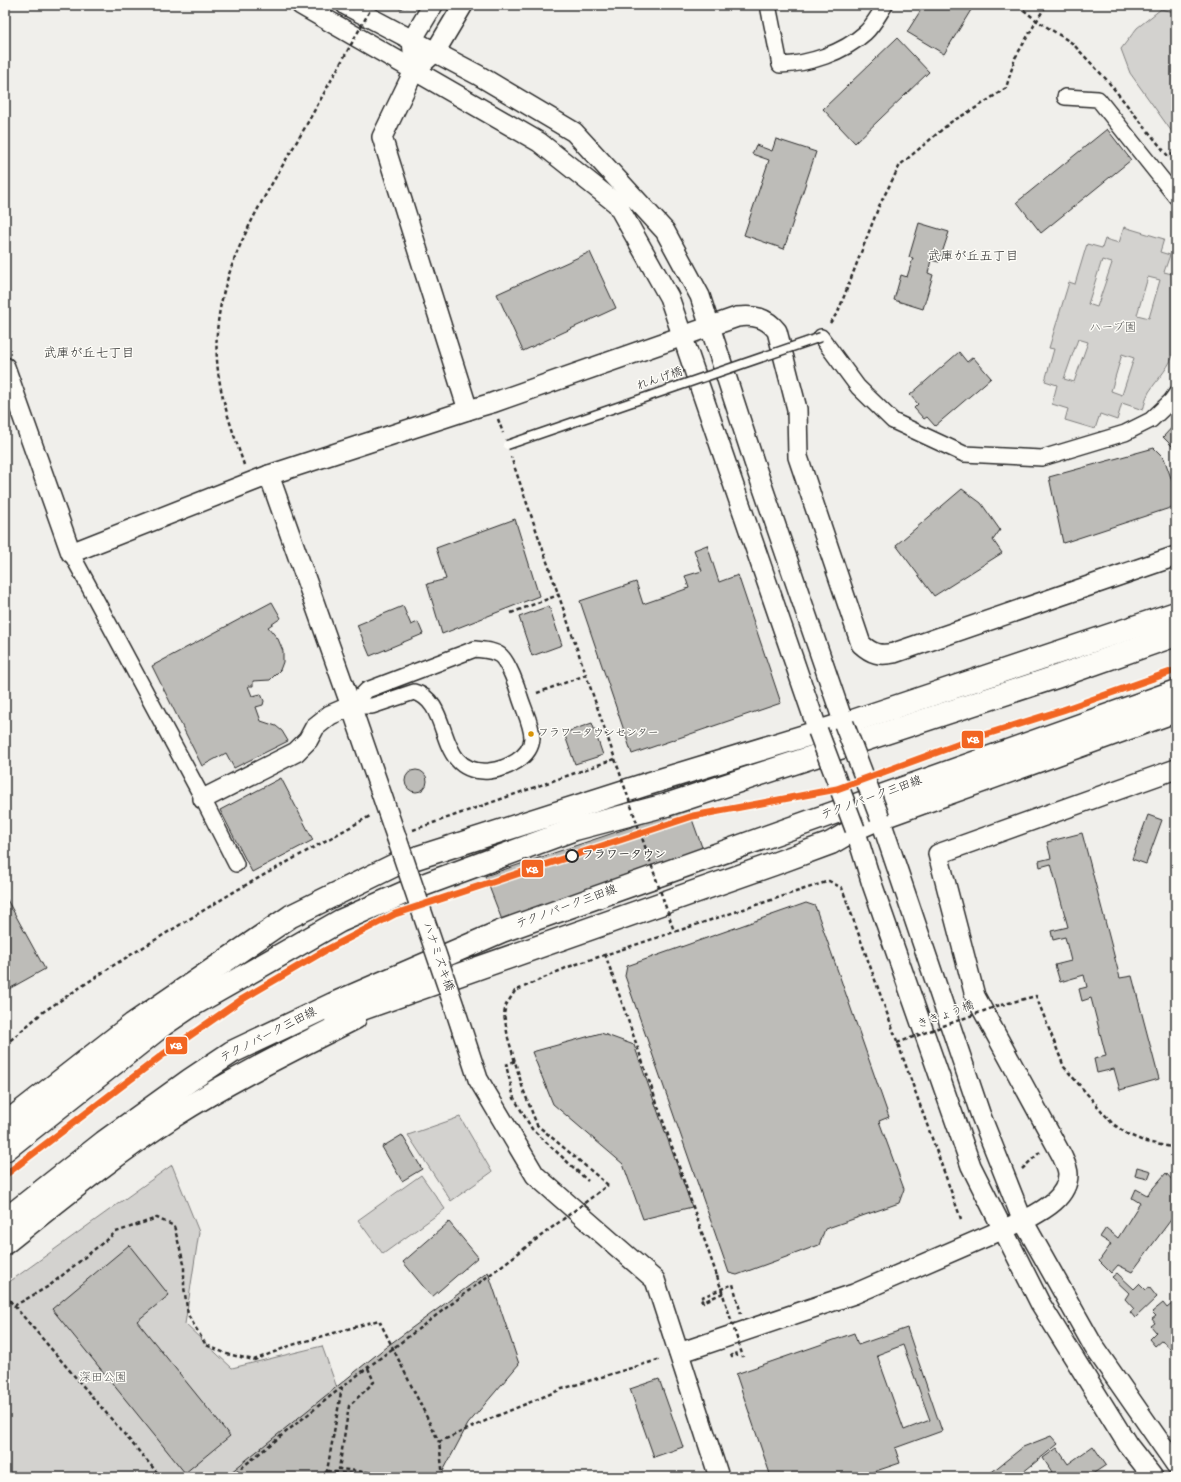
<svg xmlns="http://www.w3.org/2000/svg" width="1181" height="1482" font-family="'Gochi Hand','Klee One',sans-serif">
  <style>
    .green { fill: #d3d2cf; stroke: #7f7e7d; fill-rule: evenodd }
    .building { fill: #bdbcb8; stroke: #2b2b2b; fill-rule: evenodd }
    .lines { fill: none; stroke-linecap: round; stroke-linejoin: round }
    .minor-casing { stroke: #2b2b2b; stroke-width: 18 }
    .tertiary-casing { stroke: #2b2b2b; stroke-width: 22 }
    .secondary-casing { stroke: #2b2b2b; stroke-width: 25 }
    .path { stroke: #2b2b2b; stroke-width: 2.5; stroke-dasharray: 4 3; stroke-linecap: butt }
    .minor { stroke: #fdfcf7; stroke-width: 15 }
    .tertiary { stroke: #fdfcf7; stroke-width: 19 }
    .secondary { stroke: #fdfcf7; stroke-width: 22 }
    .service-bridge-casing { stroke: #2b2b2b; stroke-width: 11; stroke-linecap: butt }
    .tertiary-bridge-casing { stroke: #2b2b2b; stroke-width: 22; stroke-linecap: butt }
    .path-bridge { stroke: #2b2b2b; stroke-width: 2.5; stroke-dasharray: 4 3; stroke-linecap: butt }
    .service-bridge { stroke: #fdfcf7; stroke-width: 8 }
    .tertiary-bridge { stroke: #fdfcf7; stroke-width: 19 }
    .rail-1-casing { stroke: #fdfcf7; stroke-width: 10 }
    .rail-1 { stroke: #f26522; stroke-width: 7 }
    .bus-dot { fill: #d89406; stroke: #fdfcf7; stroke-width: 1.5 }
    .stop-dot { fill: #fdfcf7; stroke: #2b2b2b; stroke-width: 2 }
    .labels { text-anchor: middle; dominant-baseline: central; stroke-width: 3; stroke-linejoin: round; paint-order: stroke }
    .bus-label { font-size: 11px; fill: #2b2b2b; stroke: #fdfcf7; text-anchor: start }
    .park-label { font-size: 12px; fill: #555554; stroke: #fdfcf7 }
    .street-label { font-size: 12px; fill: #2b2b2b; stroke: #fdfcf7 }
    .stop-label { font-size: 12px; font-weight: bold; fill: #2b2b2b; stroke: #fdfcf7; text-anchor: start }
    .neighbourhood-label { font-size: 13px; fill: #2b2b2b; stroke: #fdfcf7 }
    .line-badge { stroke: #fdfcf7; stroke-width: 1.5 }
    .badge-label { font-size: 11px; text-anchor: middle; font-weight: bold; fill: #fff }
  </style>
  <rect width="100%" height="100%" fill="#f0efeb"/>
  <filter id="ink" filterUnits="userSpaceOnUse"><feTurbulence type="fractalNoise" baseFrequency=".025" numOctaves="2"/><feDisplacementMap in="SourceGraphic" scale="8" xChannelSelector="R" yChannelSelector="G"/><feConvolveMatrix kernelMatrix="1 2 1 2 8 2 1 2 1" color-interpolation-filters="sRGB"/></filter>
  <g filter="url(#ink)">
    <!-- green -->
    <g class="green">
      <path d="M1161 9 1176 13V129L1172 132 1130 73 1121 49 1137 28Z"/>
      <path d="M1124 227 1164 239 1160 252 1170 255 1164 272 1176 275V348C1170 367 1159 377 1149 392 1146 397 1145 404 1143 410L1122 403 1117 420 1100 414 1095 429 1065 420 1068 409 1052 404 1057 385 1045 381 1054 349 1049 348 1069 282 1075 284 1087 244 1102 248 1105 239 1119 243ZM1102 260 1112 263 1097 307 1088 304ZM1148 277 1160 280 1149 318 1137 315ZM1078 339 1088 342 1074 382 1064 379ZM1122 354 1134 358 1122 395 1111 391Z"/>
      <path d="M460 1117 492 1172 451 1201 408 1135Z"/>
      <path d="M172 1165 199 1232 185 1324 232 1368 322 1346 369 1477H5V1285Z"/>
      <path d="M421 1175 445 1209 383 1254 358 1220Z"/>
    </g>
    <!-- building -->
    <g class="building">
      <path d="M924 5H974L944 54 907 32Z"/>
      <path d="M897 38 929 72 855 143 823 109Z"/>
      <path d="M1107 129 1131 160 1041 233 1017 202Z"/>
      <path d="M776 139 816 152 784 249 744 235 769 160 752 154 756 145 772 151Z"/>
      <path d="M919 223 949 232 939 262 931 260 928 273 933 275 923 309 894 300 901 275 907 277 913 258 909 257Z"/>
      <path d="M590 252 616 308 523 351 497 294Z"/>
      <path d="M959 352 967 362 973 357 991 378 935 426 927 417 924 419 914 408 918 404 910 395Z"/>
      <path d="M1176 423V450L1163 437Z"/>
      <path d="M1154 448 1164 458 1176 492V506L1063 543 1049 477Z"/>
      <path d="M962 489 981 503 1000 530 993 540 1002 553 934 596 896 545Z"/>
      <path d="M515 519 539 596 442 634 427 584 446 579 436 548Z"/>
      <path d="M707 545 719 582 738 575 781 703 632 754 580 601 636 582 643 604 689 588 685 576 702 571 694 550Z"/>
      <path d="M272 602 281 618 268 627 278 639 283 651V662L280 670 270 680 253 681V686H248L252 696 261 694 264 701 263 705 256 707 261 721 276 726 282 731 288 741 234 768 226 753 202 766 152 666Z"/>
      <path d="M403 606 411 625 418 622 423 634 370 656 357 625Z"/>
      <path d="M549 606 562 645 532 656 519 617Z"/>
      <path d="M592 723 603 755 575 764 564 733Z"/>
      <circle cx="416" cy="781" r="11"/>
      <path d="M281 778 313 840 252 872 220 810Z"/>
      <path d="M688 808 703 850 502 920 485 876Z"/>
      <path d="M1148 815 1162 820 1146 864 1132 859Z"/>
      <path d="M1082 833 1120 978 1132 976 1159 1079 1120 1090 1114 1069 1097 1073 1094 1059 1106 1056 1091 998 1082 1001 1079 989 1087 987 1084 975 1060 982 1055 965 1071 961 1065 937 1053 940 1051 931 1068 927 1051 864 1040 867 1039 861 1051 858 1047 842Z"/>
      <path d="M5 896 45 969 9 989 5 983Z"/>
      <path d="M806 903 815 906 889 1117 879 1121 904 1189 899 1203 825 1229 819 1245 737 1275 729 1273 625 976 627 966Z"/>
      <path d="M601 1033 634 1045 692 1207 643 1219 623 1164 553 1104 532 1052Z"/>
      <path d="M402 1135 422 1169 402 1181 382 1147Z"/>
      <path d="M1137 1167 1151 1171 1148 1179 1135 1176Z"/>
      <path d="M1166 1173 1174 1182 1176 1181V1213L1132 1272 1118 1265 1111 1273 1099 1261 1111 1244 1100 1237 1106 1228 1118 1238 1140 1203 1132 1198 1136 1189 1147 1195Z"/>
      <path d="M449 1222 478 1257 432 1297 403 1262Z"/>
      <path d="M129 1245 169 1295 137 1321 230 1436 185 1473 52 1309Z"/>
      <path d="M488 1272 519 1364 468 1424 440 1477H350L341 1475 339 1477H225L386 1347Z"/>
      <path d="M1117 1273 1134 1289 1139 1284 1145 1290 1149 1287 1157 1297 1135 1318 1130 1312 1134 1309 1125 1299 1129 1293 1112 1277Z"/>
      <path d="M1174 1302 1176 1304V1356L1162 1340 1155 1346 1149 1339 1156 1332 1151 1326 1155 1323 1152 1319 1156 1316 1152 1312 1163 1303 1167 1308Z"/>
      <path d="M907 1328 942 1431 895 1448 900 1463 858 1477H771L736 1374 854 1333 858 1345ZM903 1345 930 1420 904 1430 877 1355Z"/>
      <path d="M659 1379 683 1447 654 1457 630 1389Z"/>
      <path d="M1051 1436 1058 1444 1017 1477H990L988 1475 1023 1447Z"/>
      <path d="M1093 1446 1106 1465 1088 1477H1045L1052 1472 1043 1458 1057 1448 1068 1464Z"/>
    </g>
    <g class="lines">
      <defs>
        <g id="minor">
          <path d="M768 5 780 65C809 64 843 53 865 33 873 26 879 14 885 5"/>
          <path d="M1065 97 1098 99 1176 197"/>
          <path d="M821 337 858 387 893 421 964 454 1042 458 1125 433 1151 420 1171 401 1176 394"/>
          <path d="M71 553 203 799 236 864"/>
          <path d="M475 649C483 650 494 650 501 656 509 664 517 686 520 697 524 710 532 725 532 738 531 758 506 769 489 771 433 775 454 702 414 692L372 706H351L367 690Z"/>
        </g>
        <g id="tertiary">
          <path d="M301 5 539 142 617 204 669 297 818 731"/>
          <path d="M346 5 478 75 574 132 665 231 700 296 754 462 844 724"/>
          <path d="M463 5 435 52 414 71 382 137 468 410"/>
          <path d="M413 51 412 40 433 5"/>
          <path d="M5 367 71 553 269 475 468 410 492 403 737 317C754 315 766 317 777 331L797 409 798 457 861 644C872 654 880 656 894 653L1176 556"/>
          <path d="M269 475 351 706 396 836"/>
          <path d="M203 799 296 752 308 740 315 727 330 715 351 706"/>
          <path d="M880 818 981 1116 1022 1219 1094 1347 1176 1465"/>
          <path d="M855 829 871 881 971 1166 1040 1303 1128 1445 1153 1477"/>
          <path d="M455 1009 478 1079 535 1175 655 1280 719 1477"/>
          <path d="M679 1353 854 1294 1027 1219C1044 1210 1068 1197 1068 1174 1068 1168 1064 1161 1062 1156L975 996 938 854 1176 769"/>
        </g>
        <g id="secondary">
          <path d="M336 1018 774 864 831 843 855 829 880 818 1176 711"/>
          <path d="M5 1124 133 1024 291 916 397 864 644 785 844 724 1176 613"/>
          <path d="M5 1150 163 1025 191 1006 340 921 415 888 575 829 666 805 1056 677 1176 635"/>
          <path d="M5 1220 104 1142 190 1080 232 1052 333 1004 502 931 1176 691"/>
          <path d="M5 1243C60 1199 115 1154 174 1116 232 1079 294 1049 355 1018"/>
        </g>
      </defs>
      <!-- minor casing -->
      <use href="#minor" class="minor-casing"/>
      <!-- tertiary casing -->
      <use href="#tertiary" class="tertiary-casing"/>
      <!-- secondary casing -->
      <use href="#secondary" class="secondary-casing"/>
      <!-- path -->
      <g class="path">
        <path d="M393 5 399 8 411 5"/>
        <path d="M1021 5 1020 7 1036 20 1072 43 1106 79 1168 156 1176 153"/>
        <path d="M830 323 838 312 879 206 900 165 951 122 979 106 1006 88 1015 58 1046 5"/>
        <path d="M498 419 503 433"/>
        <path d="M244 465C233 431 219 396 217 360 211 276 262 201 303 131"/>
        <path d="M511 613 558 595"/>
        <path d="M537 693 586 675"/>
        <path d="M413 830 615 759 511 457"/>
        <path d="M605 954 717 1276"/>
        <path d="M1001 1005 1036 996 1064 1067 1112 1123 1127 1134 1146 1142 1176 1148"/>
        <path d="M5 1045 43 1012 114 965 237 890 370 816"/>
        <path d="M515 1061 506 1065 514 1098 532 1129 588 1181"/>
        <path d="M1022 1169 1040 1152"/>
        <path d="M608 1185 537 1125 523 1089 508 1038 504 1014 506 1005 515 991 568 967 829 881 842 888 961 1219"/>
        <path d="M723 1293 703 1302 700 1298 733 1284 741 1314"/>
        <path d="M5 1295 161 1477"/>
        <path d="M14 1306 49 1286 116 1232 157 1218 174 1226 184 1264V1287L188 1315 206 1345 227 1354 254 1360 292 1345 379 1320 439 1442"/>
        <path d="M731 1354 732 1357 736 1356 735 1352"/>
        <path d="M368 1368 374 1382 349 1406 339 1469 409 1477"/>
        <path d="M327 1471 375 1477"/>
        <path d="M320 1477 327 1471 342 1387"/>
        <path d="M443 1477 439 1442 492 1418 562 1389 661 1359"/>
      </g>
      <!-- minor -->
      <use href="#minor" class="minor"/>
      <!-- tertiary -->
      <use href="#tertiary" class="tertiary"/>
      <!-- secondary -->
      <use href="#secondary" class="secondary"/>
      <defs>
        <path id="service-bridge" d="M507 445 821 337"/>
        <g id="tertiary-bridge">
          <path d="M844 724 880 818"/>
          <path d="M818 731 855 829"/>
          <path d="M396 836 455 1009"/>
        </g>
      </defs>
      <!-- service-bridge casing -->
      <use href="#service-bridge" class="service-bridge-casing"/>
      <!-- tertiary-bridge casing -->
      <use href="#tertiary-bridge" class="tertiary-bridge-casing"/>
      <!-- path-bridge -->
      <g class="path-bridge">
        <path d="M303 131 373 5"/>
        <path d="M615 759 674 931"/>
        <path d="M897 1043 1000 1005"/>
        <path d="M717 1276 743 1357"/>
        <path d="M230 1477 342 1387 608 1185"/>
      </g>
      <!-- service-bridge -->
      <use href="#service-bridge" class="service-bridge"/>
      <!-- tertiary-bridge -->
      <use href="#tertiary-bridge" class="tertiary-bridge"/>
      <defs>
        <path id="rail-1" d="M5 1175 165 1053 241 1000 326 950 395 914 693 816 837 789 984 735 1063 710 1176 670"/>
      </defs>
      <!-- rail-1 casing -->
      <use href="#rail-1" class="rail-1-casing"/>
      <!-- rail-1 -->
      <use href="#rail-1" class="rail-1"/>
    </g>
  </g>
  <!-- markers -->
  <circle class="bus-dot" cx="531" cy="734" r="3.5"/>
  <circle class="stop-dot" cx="572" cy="856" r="6"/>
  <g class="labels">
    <!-- bus labels -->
    <g class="bus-label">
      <text x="538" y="734">フラワータウンセンター</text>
    </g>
    <!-- park labels -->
    <g class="park-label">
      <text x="1113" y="329">ハーブ園</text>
      <text x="103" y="1379">深田公園</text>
    </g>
    <!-- street labels -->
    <g class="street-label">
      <text transform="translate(660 380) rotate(-19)">れんげ橋</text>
      <text transform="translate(872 799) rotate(-20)">テクノパーク三田線</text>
      <text transform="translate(567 908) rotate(-20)">テクノパーク三田線</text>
      <text transform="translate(437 957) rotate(71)">ハナミズキ橋</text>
      <text transform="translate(946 1016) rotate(-20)">ききょう橋</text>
      <text transform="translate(269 1036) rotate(-27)">テクノパーク三田線</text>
    </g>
    <!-- stop labels -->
    <g class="stop-label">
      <text x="582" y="856">フラワータウン</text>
    </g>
    <!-- neighbourhood labels -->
    <g class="neighbourhood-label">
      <text x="973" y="257">武庫が丘五丁目</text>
      <text x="89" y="354">武庫が丘七丁目</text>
    </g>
  </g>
  <g class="line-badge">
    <rect x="961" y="730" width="23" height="19" rx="4" fill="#f26522"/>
    <rect x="521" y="859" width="23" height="19" rx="4" fill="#f26522"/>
    <rect x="165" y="1036" width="23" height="19" rx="4" fill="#f26522"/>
  </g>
  <g class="badge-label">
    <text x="973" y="743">KB</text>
    <text x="532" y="873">KB</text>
    <text x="176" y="1049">KB</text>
  </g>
  <!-- margin -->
  <rect width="1181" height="1482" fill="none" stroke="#fdfcf7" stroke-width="20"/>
  <rect x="10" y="10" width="1161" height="1462" fill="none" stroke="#2b2b2b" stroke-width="1.5" filter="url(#ink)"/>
</svg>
